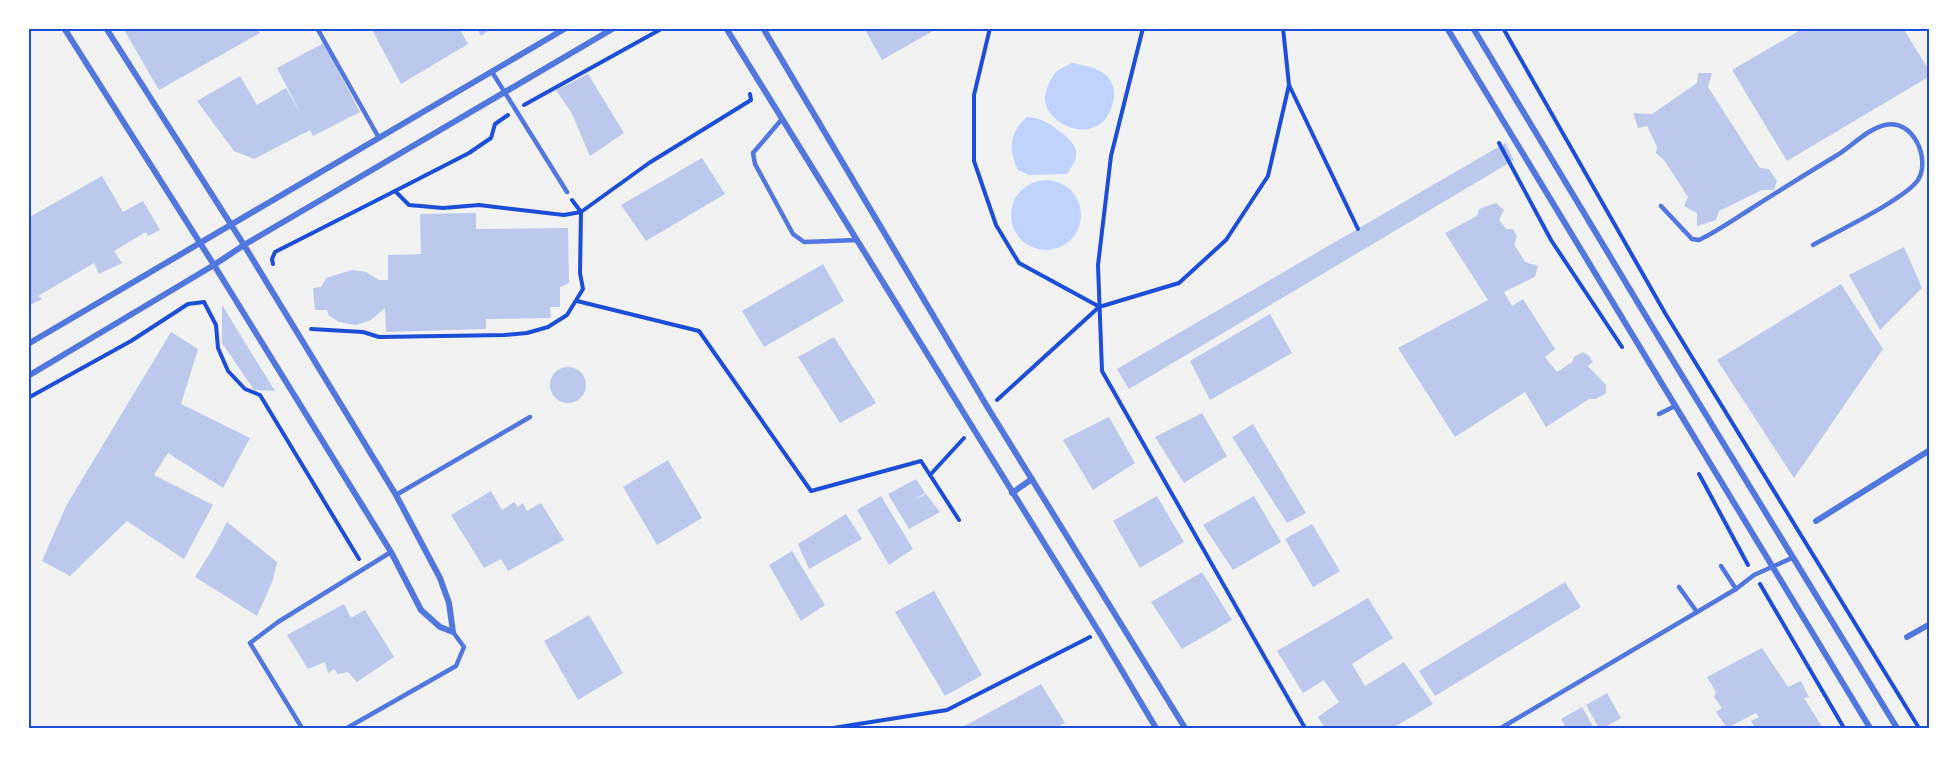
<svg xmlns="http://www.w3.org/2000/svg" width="1958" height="757" font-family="'PT Sans Narrow',sans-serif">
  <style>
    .water { fill: #bfd3fe }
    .building { fill: #bdc9ec }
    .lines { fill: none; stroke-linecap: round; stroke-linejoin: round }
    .path { stroke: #1d4ed8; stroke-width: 4 }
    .service { stroke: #5277de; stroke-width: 4.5 }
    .minor { stroke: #5277de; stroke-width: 6 }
    .neatline { fill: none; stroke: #1d4ed8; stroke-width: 2 }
  </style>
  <rect width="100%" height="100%" fill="#f2f2f2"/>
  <!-- water -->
  <g class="water">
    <path d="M1072 63C1087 66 1109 69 1113 87 1115 95 1114 101 1111 109 1096 148 1043 124 1045 97 1045 92 1050 80 1053 76 1056 70 1066 66 1072 63Z"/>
    <path d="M1027 117C1040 118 1048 122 1058 130 1077 145 1083 152 1067 174L1029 175 1018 170C1008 149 1009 133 1027 117Z"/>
    <circle cx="1046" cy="215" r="35"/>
  </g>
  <!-- building -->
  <g class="building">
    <path d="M123 28H257L260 33 159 90Z"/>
    <path d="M371 28H459L468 44 401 84Z"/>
    <path d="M477 28H492L481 36Z"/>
    <path d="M864 28H938L882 60Z"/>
    <path d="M1804 28H1903L1930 72V76L1787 161 1732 70Z"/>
    <path d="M324 43 360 112 313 136 310 130 254 159 234 151 197 101 240 76 257 105 286 88 302 116 277 68Z"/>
    <path d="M1698 73H1712L1708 87 1760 168 1769 169 1777 181 1774 190H1762L1719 211 1716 220 1697 226V213L1684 206 1688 197 1664 160 1656 153 1657 147 1647 126 1638 128 1633 113 1652 114 1697 83Z"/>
    <path d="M588 74 624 133 590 156 571 112 556 90Z"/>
    <path d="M1505 143 1514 160 1129 389 1117 369Z"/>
    <path d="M702 158 725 194 646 241 621 205Z"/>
    <path d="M102 176 123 212 143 201 160 230 148 236 146 232 114 251 122 263 99 274 94 263 38 296 42 299 30 305 28 218Z"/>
    <path d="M1496 203 1504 210 1499 220 1506 229H1513L1517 237 1514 244 1525 262 1538 266 1535 277 1504 292 1512 306 1523 299 1555 349 1545 357 1557 372 1572 362 1574 357 1583 352 1588 355 1593 362 1588 366 1606 385V393L1596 399H1589L1546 427 1525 392 1455 437 1398 348 1488 300 1445 233 1477 216 1479 209Z"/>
    <path d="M476 213V229L568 228 569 283 560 287V307H550L551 318 486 319V329L386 332 385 308 371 320 356 325 339 322 329 316 327 310H315L313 288 321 287 326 278 352 270 366 272 379 280H388V255L421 254 420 214Z"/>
    <path d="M1904 247 1922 288 1880 330 1849 275Z"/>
    <path d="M823 264 844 301 764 347 742 311Z"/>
    <path d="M1841 284 1883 349 1794 478 1717 360Z"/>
    <path d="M222 305 275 391 254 390 222 343Z"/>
    <path d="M1270 314 1292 353 1210 400 1190 361Z"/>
    <path d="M171 332 198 349 181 404 250 438 223 488 168 453 154 475 213 505 184 559 127 521 70 576 42 561 66 506Z"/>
    <path d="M834 337 876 403 840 423 798 357Z"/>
    <circle cx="568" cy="385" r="18"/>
    <path d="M1202 413 1227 456 1184 483 1155 437Z"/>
    <path d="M1109 417 1135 463 1093 490 1063 440Z"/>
    <path d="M1253 424 1306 513 1287 523 1232 437Z"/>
    <path d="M668 460 702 518 657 545 623 487Z"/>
    <path d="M916 479 925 493 913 501 926 494 940 512 909 529 888 494Z"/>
    <path d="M491 491 502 510 514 502 518 507 523 503 527 511 541 503 564 540 508 571 501 559 484 568 451 515Z"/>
    <path d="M881 496 913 549 889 565 857 510Z"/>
    <path d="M1157 496 1184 542 1140 568 1113 521Z"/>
    <path d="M1254 496 1281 542 1233 570 1203 525Z"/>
    <path d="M846 514 862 539 809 569 798 544Z"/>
    <path d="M227 522 277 562 273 580 257 616 195 577 212 550Z"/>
    <path d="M1312 524 1340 571 1313 587 1285 539Z"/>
    <path d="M792 551 825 605 801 621 769 565Z"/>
    <path d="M1202 572 1232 620 1182 649 1151 602Z"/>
    <path d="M1565 582 1581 607 1435 696 1419 671Z"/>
    <path d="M934 591 982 675 945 696 895 612Z"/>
    <path d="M1368 598 1393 638 1352 664 1365 686 1404 662 1433 704 1393 728H1325L1318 717 1339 702 1324 680 1303 693 1277 651Z"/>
    <path d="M344 604 351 618 365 610 394 657 357 682 348 672 338 674 334 669 328 673 325 662 308 669 287 635Z"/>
    <path d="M589 615 623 673 578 700 544 641Z"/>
    <path d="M1762 648 1788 687 1801 681 1809 697 1804 698 1823 728H1755L1751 721 1759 717 1756 713 1727 728 1716 712 1722 708 1714 697 1716 692 1707 677Z"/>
    <path d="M1041 684 1065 723 1055 728H961Z"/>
    <path d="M1607 693 1621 718 1604 728H1599L1586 705Z"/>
    <path d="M1582 707 1594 728H1566L1561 719Z"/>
  </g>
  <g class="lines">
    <!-- path -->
    <g class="path">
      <path d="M990 28 974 95V161L996 225 1019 263 1098 306"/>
      <path d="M1143 28 1111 156 1098 265 1102 371 1305 728"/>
      <path d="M1503 28 1665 313 1919 728"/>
      <path d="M1289 85 1358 229"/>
      <path d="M524 105 663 28"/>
      <path d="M1499 143 1551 240 1622 347"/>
      <path d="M395 191 469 153 491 138 495 124 508 115"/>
      <path d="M273 264 272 259 275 252 395 191 409 205 443 208 479 205 564 215 581 212 649 163 751 100 750 94"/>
      <path d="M577 301 699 331 811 491 921 461 959 520"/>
      <path d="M311 329 363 332 379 337 504 335 527 333 548 327 567 315 583 289 580 273 581 212 572 200"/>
      <path d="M28 398 131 341 188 304 204 302 216 325 218 348 228 371 245 389 260 395 359 559"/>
      <path d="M997 400 1099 307 1179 283 1226 240 1268 176 1289 85 1283 28"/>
      <path d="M1699 474 1748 565"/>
      <path d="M930 475 964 438"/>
      <path d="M1760 584 1844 728"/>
      <path d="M833 728 947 710 1090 637"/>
    </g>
    <!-- service -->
    <g class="service">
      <path d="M317 28 379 138"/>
      <path d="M492 72 567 192"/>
      <path d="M782 119 753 153 755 164 793 234 804 242 857 240"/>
      <path d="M1661 206 1692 239 1699 240C1716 232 1733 220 1749 210 1779 191 1809 172 1839 154 1854 144 1868 129 1885 125 1913 118 1931 159 1918 180 1905 199 1836 232 1813 245"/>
      <path d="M1659 414 1675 406"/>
      <path d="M396 495 530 417"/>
      <path d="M1721 566 1736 589"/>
      <path d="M1679 587 1697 612"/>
      <path d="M302 728 250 643 278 622 391 552"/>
      <path d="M347 728 456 666 464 647 453 632"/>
      <path d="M1501 728 1736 589 1754 575 1792 558"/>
    </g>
    <!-- minor -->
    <g class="minor">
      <path d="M64 28 214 265 391 552 421 610 440 627 453 632 449 603 440 578 396 495 244 245 106 28"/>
      <path d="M726 28 1099 632 1156 728"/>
      <path d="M763 28 988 408 1185 728"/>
      <path d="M1447 28 1870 728"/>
      <path d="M1473 28 1650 323 1897 728"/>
      <path d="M28 344 566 28"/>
      <path d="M28 376 214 265 244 245 614 28"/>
      <path d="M1012 493 1032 479"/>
      <path d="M1816 521 1930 450"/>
      <path d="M1907 637 1930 624"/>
    </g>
  </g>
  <!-- border -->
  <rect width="1958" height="757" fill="none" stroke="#ffffff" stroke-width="60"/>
  <rect x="30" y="30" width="1898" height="697" class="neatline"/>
</svg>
